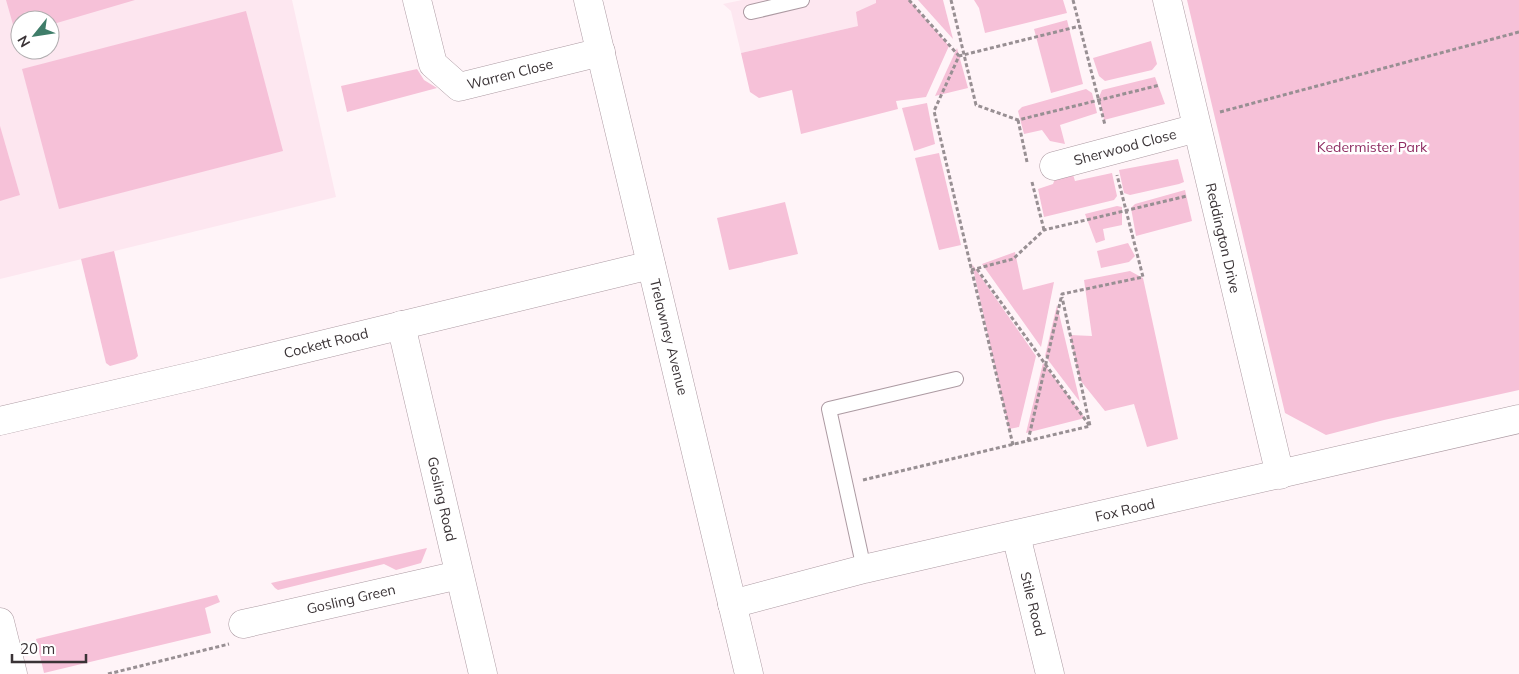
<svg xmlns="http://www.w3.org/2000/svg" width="1519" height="674" font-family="Mulish,sans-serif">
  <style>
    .built { fill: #fde7f0; fill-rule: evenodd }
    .green { fill: #f6c1d8 }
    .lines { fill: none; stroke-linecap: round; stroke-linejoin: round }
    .lane-casing { stroke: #ac9aa2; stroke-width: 16 }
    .street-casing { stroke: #ac9aa2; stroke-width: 29 }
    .path { stroke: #988f93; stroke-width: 3; stroke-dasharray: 4 2.5; stroke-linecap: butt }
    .lane { stroke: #fff; stroke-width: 14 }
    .street { stroke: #fff; stroke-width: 28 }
    .labels { text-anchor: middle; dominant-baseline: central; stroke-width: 5; stroke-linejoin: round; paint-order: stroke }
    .street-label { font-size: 14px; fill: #3a3336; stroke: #fff }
    .park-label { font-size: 14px; fill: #8e2d62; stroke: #fff }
  </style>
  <rect width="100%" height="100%" fill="#fff4f8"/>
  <!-- built -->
  <g class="built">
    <path d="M0 0H292L336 197 0 279ZM20 20H50V50H20Z"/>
    <path d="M742 0H876L877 3 858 26 741 53 731 11 723 4Z"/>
  </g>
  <!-- green -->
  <g class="green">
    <path d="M6 0H135L50 25V20H20V34L16 35Z"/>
    <path d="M876 0H909L949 46 926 97 896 101 898 109 801 134 792 90 759 98 750 92 741 53 858 26 856 12 876 3Z"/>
    <path d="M918 0H943L953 39Z"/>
    <path d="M974 0H1063L1067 13 985 33 979 8Z"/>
    <path d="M1187 0H1519V390L1384 420 1326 435 1285 413Z"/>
    <path d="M246 11 283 151 59 209 22 69Z"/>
    <path d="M1067 20 1083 84 1051 93 1034 29Z"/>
    <path d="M1151 41 1157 64 1152 70 1105 81 1099 76 1093 58Z"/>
    <path d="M957 48 968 88 935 96Z"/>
    <path d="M417 69 424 80 437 88 347 112 341 86Z"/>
    <path d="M1155 77 1165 104 1104 120 1099 97 1102 90Z"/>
    <path d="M1086 89 1092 93 1097 113 1060 125 1065 144 1050 141 1042 130 1024 134 1018 111 1022 107Z"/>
    <path d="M927 103 935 144 914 151 902 108Z"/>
    <path d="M0 126 20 195 0 201Z"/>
    <path d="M939 153 961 245 939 250 915 158Z"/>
    <path d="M1178 159 1184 182 1179 184 1130 195 1124 193 1119 170Z"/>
    <path d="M1069 162 1075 181 1112 173 1117 196 1114 200 1044 217 1038 189 1053 184 1059 169Z"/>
    <path d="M1185 190 1192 221 1136 236 1131 208 1135 204Z"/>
    <path d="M785 202 798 254 729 270 717 218Z"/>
    <path d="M1117 206 1122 207V225L1103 229 1105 240 1096 243 1085 214Z"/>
    <path d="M1128 243 1135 256 1129 262 1101 268 1097 251Z"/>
    <path d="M114 251 138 356 135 359 110 366 106 363 81 259Z"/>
    <path d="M1015 252 1023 290 1054 282 1041 347 982 264Z"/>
    <path d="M972 264 1036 356 1019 427 1009 429Z"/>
    <path d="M1130 271 1143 278 1178 439 1147 447 1134 404 1105 411 1080 380 1070 335 1092 336 1084 280Z"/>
    <path d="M1057 305 1080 402 1045 356Z"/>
    <path d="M1043 363 1085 418 1026 433Z"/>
    <path d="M427 548 421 563 396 570 384 564 278 590 275 588 271 583Z"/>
    <path d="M217 595 220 602 205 608 211 633 44 673 36 639Z"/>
  </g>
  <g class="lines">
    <defs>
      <g id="lane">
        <path d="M751 12 802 0"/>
        <path d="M864 569 829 409 956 379"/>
      </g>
      <g id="street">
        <path d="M417 0 433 64 459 87 601 52"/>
        <path d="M588 0 749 674"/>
        <path d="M1167 0 1280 475"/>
        <path d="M1054 166 1197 128"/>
        <path d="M401 325 483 674"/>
        <path d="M0 421 197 375 651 265"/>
        <path d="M1016 535 1050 674"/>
        <path d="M732 604 864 569 1519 419"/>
        <path d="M0 622 13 674"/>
        <path d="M243 624 459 575"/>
      </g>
    </defs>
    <!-- lane casing -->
    <use href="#lane" class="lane-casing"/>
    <!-- street casing -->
    <use href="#street" class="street-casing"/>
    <!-- path -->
    <g class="path">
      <path d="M909 0 959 56"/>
      <path d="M951 0 976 105 1018 120 1160 85"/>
      <path d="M1073 0 1105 125"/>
      <path d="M1220 112 1519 32"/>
      <path d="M1018 120 1027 162"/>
      <path d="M1032 182 1044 230"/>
      <path d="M977 269 1089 425"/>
      <path d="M971 270 1013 259 1044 230 1187 196"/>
      <path d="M1028 441 1062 294 1143 277 1117 175"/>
      <path d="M1013 445 934 111 959 56 1080 26"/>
      <path d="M863 480 1090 426 1062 297"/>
      <path d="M108 674 229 644"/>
    </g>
    <!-- lane -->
    <use href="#lane" class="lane"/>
    <!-- street -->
    <use href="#street" class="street"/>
  </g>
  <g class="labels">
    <!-- street labels -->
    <g class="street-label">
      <text transform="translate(510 74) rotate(-14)">Warren Close</text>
      <text transform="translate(1125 147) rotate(-15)">Sherwood Close</text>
      <text transform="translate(1223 238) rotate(77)">Reddington Drive</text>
      <text transform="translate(669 337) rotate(76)">Trelawney Avenue</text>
      <text transform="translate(326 343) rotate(-14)">Cockett Road</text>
      <text transform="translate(442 499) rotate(77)">Gosling Road</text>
      <text transform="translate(1125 510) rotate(-13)">Fox Road</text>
      <text transform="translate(351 599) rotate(-13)">Gosling Green</text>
      <text transform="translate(1033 604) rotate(76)">Stile Road</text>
    </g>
    <!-- park labels -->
    <g class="park-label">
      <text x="1372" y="147">Kedermister Park</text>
    </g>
  </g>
  <!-- north arrow -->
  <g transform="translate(35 35) rotate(240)"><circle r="24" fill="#ffffff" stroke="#b0adaf"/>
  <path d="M0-4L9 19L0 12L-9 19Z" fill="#3f7d69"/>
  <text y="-8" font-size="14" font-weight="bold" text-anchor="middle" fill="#3a3336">N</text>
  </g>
  <!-- scale -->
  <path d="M12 654v8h74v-8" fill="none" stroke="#3a3336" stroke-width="2.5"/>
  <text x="20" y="654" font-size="15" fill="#3a3336" stroke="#ffffff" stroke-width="4" paint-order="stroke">20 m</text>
</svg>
